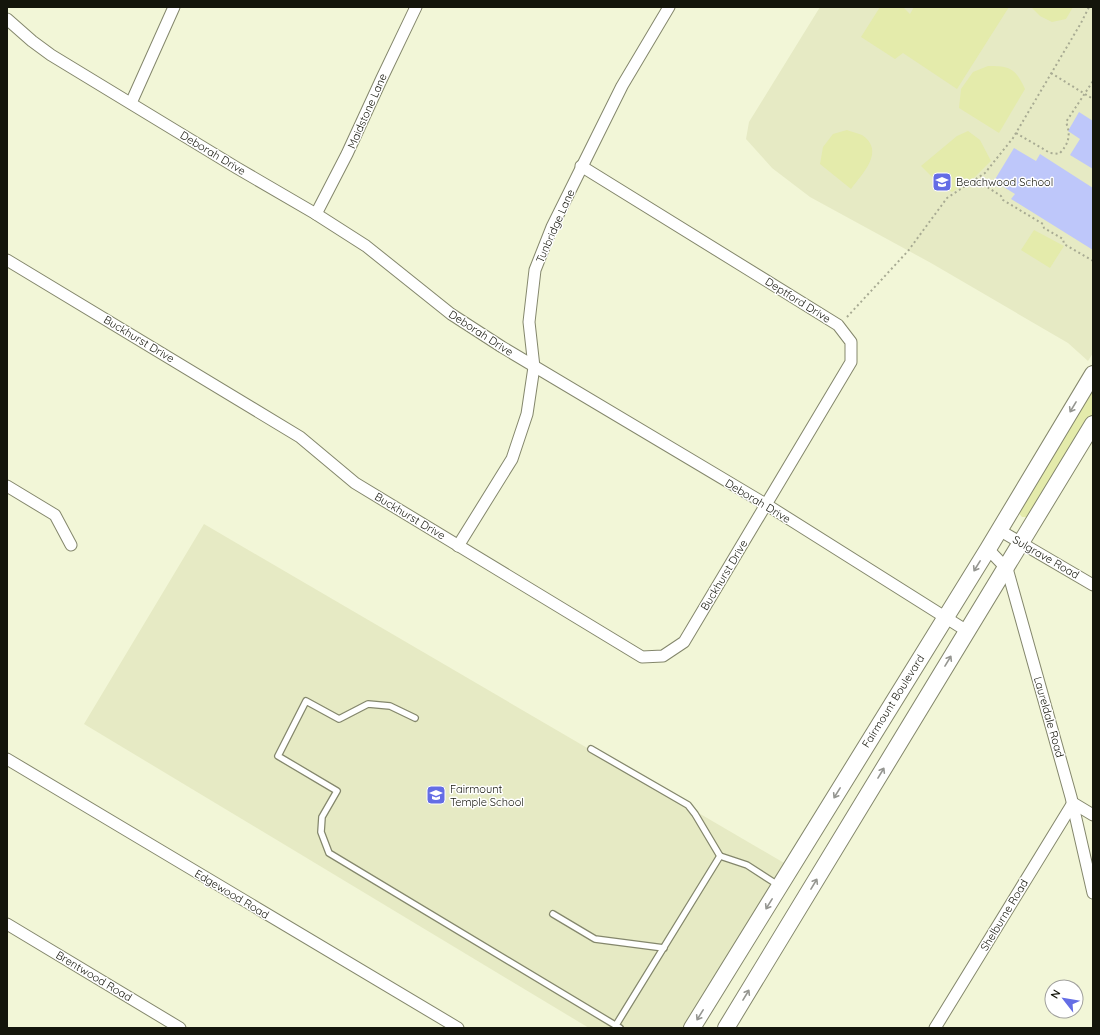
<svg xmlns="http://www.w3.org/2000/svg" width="1100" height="1035" viewBox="0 0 1100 1035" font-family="Quicksand,sans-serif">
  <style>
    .built { fill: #e6eac4 }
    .green { fill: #e4ebab }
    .building { fill: #bec7fa }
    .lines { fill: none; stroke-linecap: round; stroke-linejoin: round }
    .lane-casing { stroke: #84876c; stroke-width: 8 }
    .street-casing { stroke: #84876c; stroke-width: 13 }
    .secondary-casing { stroke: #84876c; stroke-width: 18 }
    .path { stroke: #a8ab93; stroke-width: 2; stroke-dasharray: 2 3; stroke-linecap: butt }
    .lane { stroke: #fff; stroke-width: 5.5 }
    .street { stroke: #fff; stroke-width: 11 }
    .secondary { stroke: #fff; stroke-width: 16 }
    .oneway { stroke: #959691 }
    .labels { text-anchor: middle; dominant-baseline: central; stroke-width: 3; stroke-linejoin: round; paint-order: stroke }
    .street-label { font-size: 11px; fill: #14150b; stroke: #fff }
    .poi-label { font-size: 11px; fill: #14150b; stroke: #fff; text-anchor: start }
  </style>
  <rect width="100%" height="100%" fill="#f2f6d7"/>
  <g class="built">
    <path d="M 820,7 L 1093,7 L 1093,353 L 1088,361 L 1068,343 L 931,263 L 810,197 L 772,168 L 746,139 L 749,122 Z"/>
    <path d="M 204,524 L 791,867 L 692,1028 L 589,1028 L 84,724 Z"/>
  </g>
  <g class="green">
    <path d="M 880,7 L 903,7 L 910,14 L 914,7 L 1009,7 L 957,89 L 903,53 L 895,59 L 861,37 Z"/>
    <path d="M 1031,7 L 1073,7 L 1066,19 L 1052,22 L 1040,16 Z"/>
    <path d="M 988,66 C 1010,66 1015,68 1025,89 L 999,133 L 959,108 L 961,89 L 973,72 Z"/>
    <path d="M 847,130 C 851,132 858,133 862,135 C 886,151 862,174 851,189 L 820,164 L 823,147 L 833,134 Z"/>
    <path d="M 968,131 L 980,140 L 991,161 L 975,177 L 952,192 L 934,179 L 921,166 L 957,136 Z"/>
    <path d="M 1034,230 L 1064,246 L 1050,268 L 1021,250 Z"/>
    <path d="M 1093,383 L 1093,415 L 1034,512 L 1029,517 L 1022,517 L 1018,512 Z"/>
  </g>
  <g class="building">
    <path d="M 1079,112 L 1093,121 L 1093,169 L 1070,155 L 1080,139 L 1068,131 Z"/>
    <path d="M 1014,148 L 1036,161 L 1040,154 L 1093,188 L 1093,250 L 1011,199 L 1015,194 L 994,181 Z"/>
  </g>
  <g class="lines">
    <defs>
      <g id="lane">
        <path d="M 415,718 L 390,706 L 368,704 L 339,719 L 306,701 L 278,756 L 337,791 L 322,817 L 321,832 L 329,853 L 620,1028"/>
        <path d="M 591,749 L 688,805 L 695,814 L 720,856"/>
        <path d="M 553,914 L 595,939 L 664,948"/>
        <path d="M 616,1025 L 720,856 L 747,865 L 778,885"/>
      </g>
      <g id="street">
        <path d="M 7,19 L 32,41 L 51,55 L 237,168 L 316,214 L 366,246 L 451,314 L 502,347 L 767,505 L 967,631"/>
        <path d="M 131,103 L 174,7"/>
        <path d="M 316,214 L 347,154 L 382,78 L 416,7"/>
        <path d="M 7,260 L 300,437 L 355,483 L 642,657 L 663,656 L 684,642 L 851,362 L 851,342 L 838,325 L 581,166"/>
        <path d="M 7,486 L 55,515 L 71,545"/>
        <path d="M 999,530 L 1093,585"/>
        <path d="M 458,546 L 512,459 L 527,414 L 534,367 L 529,322 L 535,270 L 552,227 L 622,86 L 669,7"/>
        <path d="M 988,549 L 1006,568 L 1008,572 L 1071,797 L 1093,893"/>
        <path d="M 7,759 L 458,1028"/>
        <path d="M 7,924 L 180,1028"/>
        <path d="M 935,1028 L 1073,803 L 1093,815"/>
      </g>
      <g id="secondary">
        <path d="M 692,1028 L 988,549 L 1093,374"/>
        <path d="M 726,1028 L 1093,424"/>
      </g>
    </defs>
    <use href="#lane" class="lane-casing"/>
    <use href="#street" class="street-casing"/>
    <use href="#secondary" class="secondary-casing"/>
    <g class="path">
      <path d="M 1051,73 L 1093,99"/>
      <path d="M 1016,133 L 1050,153 L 1059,154 C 1069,144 1071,135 1066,122 L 1093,81"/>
      <path d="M 975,179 L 1001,196 L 1003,200 L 1043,224 L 1044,228 L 1063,239 L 1064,244 L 1093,261"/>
      <path d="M 847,317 L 908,251 L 947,198 L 985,173 L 1013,138 L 1081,23 L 1089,7"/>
    </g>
    <use href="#lane" class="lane"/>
    <use href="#street" class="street"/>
    <use href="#secondary" class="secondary"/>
  </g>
  <defs><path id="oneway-shaft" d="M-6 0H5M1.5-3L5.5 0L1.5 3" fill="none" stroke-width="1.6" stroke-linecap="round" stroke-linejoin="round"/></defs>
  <g class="oneway">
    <use href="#oneway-shaft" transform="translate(1073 407) rotate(121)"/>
    <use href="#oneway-shaft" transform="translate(977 566) rotate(122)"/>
    <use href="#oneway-shaft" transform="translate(948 661) rotate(-59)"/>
    <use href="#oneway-shaft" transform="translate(881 773) rotate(-59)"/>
    <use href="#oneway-shaft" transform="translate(837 793) rotate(122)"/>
    <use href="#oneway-shaft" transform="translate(814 884) rotate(-59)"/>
    <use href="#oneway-shaft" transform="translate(769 904) rotate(122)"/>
    <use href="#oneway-shaft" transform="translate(746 995) rotate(-59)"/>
    <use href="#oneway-shaft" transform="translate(700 1015) rotate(122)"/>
  </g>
  <defs>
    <symbol id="school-square" viewBox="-11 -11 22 22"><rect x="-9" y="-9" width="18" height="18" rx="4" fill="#646de5" stroke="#fff"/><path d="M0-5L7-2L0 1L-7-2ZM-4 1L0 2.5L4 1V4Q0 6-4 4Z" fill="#fff"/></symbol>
  </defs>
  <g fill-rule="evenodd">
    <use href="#school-square" x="931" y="171" width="22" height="22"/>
    <use href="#school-square" x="425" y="784" width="22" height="22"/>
  </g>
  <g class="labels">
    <g class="street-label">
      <text transform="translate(367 111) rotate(-66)">Maidstone Lane</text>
      <text transform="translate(213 153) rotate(31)">Deborah Drive</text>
      <text transform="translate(555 226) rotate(-66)">Tunbridge Lane</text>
      <text transform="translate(798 300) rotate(32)">Deptford Drive</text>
      <text transform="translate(481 333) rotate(33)">Deborah Drive</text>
      <text transform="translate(139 339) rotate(31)">Buckhurst Drive</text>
      <text transform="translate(758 501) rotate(31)">Deborah Drive</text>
      <text transform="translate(410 516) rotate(31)">Buckhurst Drive</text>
      <text transform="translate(1046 557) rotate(30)">Sulgrave Road</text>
      <text transform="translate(724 575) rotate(-59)">Buckhurst Drive</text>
      <text transform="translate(893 701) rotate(-58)">Fairmount Boulevard</text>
      <text transform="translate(1049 717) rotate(74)">Laureldale Road</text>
      <text transform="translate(232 894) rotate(31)">Edgewood Road</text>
      <text transform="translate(1004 915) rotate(-59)">Shelburne Road</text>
      <text transform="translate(94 976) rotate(31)">Brentwood Road</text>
    </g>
    <g class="poi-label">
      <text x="956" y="182">Beachwood School</text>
      <text x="450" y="789">Fairmount<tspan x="450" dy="13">Temple School</tspan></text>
    </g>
  </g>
  <rect width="1100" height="1035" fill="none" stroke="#14150b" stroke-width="16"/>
  <g transform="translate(1064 999) rotate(301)"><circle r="19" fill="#ffffff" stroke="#a1a19d"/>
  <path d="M0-3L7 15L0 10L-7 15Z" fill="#646de5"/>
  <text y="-6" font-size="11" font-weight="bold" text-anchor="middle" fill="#14150b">N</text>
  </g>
</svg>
